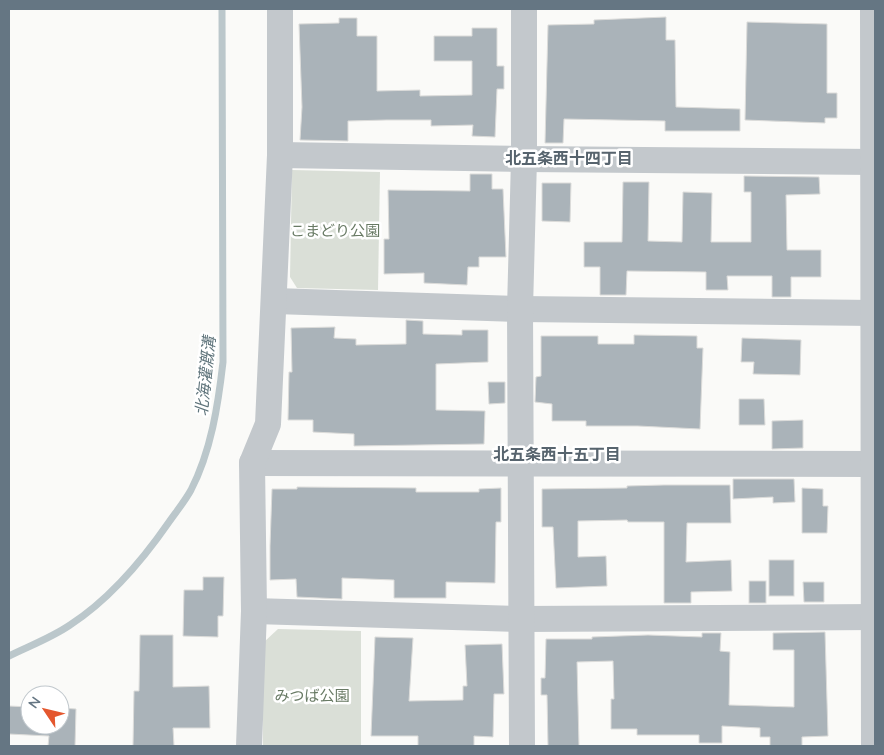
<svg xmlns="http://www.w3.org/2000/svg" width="884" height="755" viewBox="0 0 884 755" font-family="Quicksand,'Noto Sans JP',sans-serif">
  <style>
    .green { fill: #dadfd7 }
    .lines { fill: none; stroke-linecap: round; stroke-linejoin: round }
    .stream { stroke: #bbc7cb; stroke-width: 7 }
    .building { fill: #aab3b9; stroke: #dcdcda }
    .minor { stroke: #c3c8cc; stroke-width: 26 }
    .tertiary { stroke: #c3c8cc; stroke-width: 28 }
    .labels { text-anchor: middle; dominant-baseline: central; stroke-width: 5; stroke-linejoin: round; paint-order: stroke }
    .park-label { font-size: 15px; fill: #687a64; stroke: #fff }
    .neighbourhood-label { font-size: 16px; font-weight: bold; fill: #57646e; stroke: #fff }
    .water-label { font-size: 16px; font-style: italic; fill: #60757c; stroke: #fff }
  </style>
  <rect width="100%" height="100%" fill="#fafaf8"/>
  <g class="green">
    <path d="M 292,170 L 380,172 L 378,290 L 297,288 L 290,277 Z"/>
    <path d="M 278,629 L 361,631 L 361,746 L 263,746 L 263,643 Z"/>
  </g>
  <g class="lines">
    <path class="stream" d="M 9,656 C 29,646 51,638 70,625 C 110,599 142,561 169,522 C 176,512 185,501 191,490 C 211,451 218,406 223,362 L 222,9"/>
  </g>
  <g class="building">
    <path d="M 666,17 L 666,40 L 675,40 L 676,107 L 740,109 L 740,131 L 665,131 L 665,121 L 564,119 L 563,143 L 545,143 L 548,25 L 594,24 L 594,20 Z"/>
    <path d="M 339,18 L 357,18 L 357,36 L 377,36 L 377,91 L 420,90 L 420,96 L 472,95 L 472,61 L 434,61 L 434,36 L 472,36 L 472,28 L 497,28 L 497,66 L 504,66 L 504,89 L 497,89 L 495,137 L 472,136 L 473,125 L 431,126 L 431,120 L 386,120 L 348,121 L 348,141 L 300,140 L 302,107 L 299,24 L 339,23 Z"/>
    <path d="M 747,22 L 827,24 L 827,93 L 837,93 L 837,118 L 825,118 L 825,123 L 745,120 Z"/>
    <path d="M 470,174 L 492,174 L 492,189 L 503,189 L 506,257 L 479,257 L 479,267 L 468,267 L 467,285 L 424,283 L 424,273 L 384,274 L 384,239 L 389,239 L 388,190 L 470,191 Z"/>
    <path d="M 744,176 L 819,177 L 820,194 L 786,195 L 787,250 L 821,250 L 821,277 L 791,277 L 791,297 L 772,297 L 772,276 L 727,276 L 728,290 L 706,290 L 706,272 L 627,271 L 626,295 L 600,295 L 600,267 L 584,267 L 584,242 L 622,242 L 623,182 L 649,182 L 648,241 L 682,242 L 683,192 L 712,193 L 711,242 L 751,242 L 751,192 L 744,192 Z"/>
    <path d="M 542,183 L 571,183 L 570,222 L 542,221 Z"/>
    <path d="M 406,320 L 423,321 L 423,334 L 462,335 L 462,330 L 488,330 L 488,362 L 436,364 L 436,410 L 485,411 L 484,444 L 354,446 L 354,434 L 313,432 L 313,420 L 288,420 L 289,372 L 292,372 L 291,328 L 335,327 L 334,338 L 356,339 L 356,345 L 406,344 Z"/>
    <path d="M 634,335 L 697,336 L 697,348 L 703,348 L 700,429 L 638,426 L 586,426 L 586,421 L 552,421 L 552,404 L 535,402 L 536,377 L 541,376 L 541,336 L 598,336 L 598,344 L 634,344 Z"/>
    <path d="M 742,338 L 801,340 L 800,375 L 753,374 L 754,362 L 741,362 Z"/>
    <path d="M 488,382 L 505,382 L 505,403 L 489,404 Z"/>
    <path d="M 739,399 L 764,399 L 765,425 L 739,425 Z"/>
    <path d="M 803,420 L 803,448 L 772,449 L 772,421 Z"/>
    <path d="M 733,479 L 794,479 L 795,502 L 773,503 L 773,497 L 733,499 Z"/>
    <path d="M 664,485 L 730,485 L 731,523 L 687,523 L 686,562 L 731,560 L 732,591 L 691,592 L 691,603 L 664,603 L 664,522 L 628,522 L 627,520 L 578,521 L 578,557 L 606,556 L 607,586 L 556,588 L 553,527 L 542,527 L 542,489 L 627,488 L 627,486 Z"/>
    <path d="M 297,487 L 416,488 L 416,492 L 479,492 L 479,489 L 501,488 L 501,522 L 496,522 L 495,583 L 446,582 L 446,598 L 394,598 L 394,580 L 342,578 L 342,599 L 297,597 L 296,579 L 270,580 L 270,546 L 272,489 L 297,489 Z"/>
    <path d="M 802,488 L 823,489 L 823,506 L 828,506 L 827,533 L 802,533 Z"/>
    <rect x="769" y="560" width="25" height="36"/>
    <path d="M 203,577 L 224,577 L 223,616 L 218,616 L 218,637 L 183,636 L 184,590 L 203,590 Z"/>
    <rect x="749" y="581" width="17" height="22"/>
    <path d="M 803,582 L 824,582 L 824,602 L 804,602 Z"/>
    <path d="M 825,632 L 828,736 L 802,737 L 802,746 L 770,746 L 770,737 L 760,737 L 760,728 L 722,726 L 722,743 L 699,743 L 699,735 L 637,735 L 637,729 L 611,729 L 611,699 L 614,699 L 613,661 L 577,662 L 579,746 L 548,746 L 547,695 L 541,695 L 541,678 L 545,678 L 546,639 L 592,639 L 592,637 L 648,635 L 702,637 L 702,633 L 721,633 L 720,651 L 730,652 L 729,705 L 794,707 L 794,650 L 773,650 L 773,633 Z"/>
    <path d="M 140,635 L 173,635 L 173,687 L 209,686 L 210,728 L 173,728 L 174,746 L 133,746 L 134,691 L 139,691 Z"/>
    <path d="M 375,637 L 413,638 L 409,701 L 463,700 L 463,686 L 467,686 L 465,645 L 502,644 L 504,694 L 494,694 L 493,737 L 474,736 L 474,746 L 418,746 L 418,736 L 371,736 Z"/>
    <path d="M 9,706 L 30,707 L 30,725 L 60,725 L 60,708 L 76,709 L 75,746 L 48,746 L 49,736 L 9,734 Z"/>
  </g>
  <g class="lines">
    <g class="minor">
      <path d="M 280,155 L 524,159 L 875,162"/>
      <path d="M 275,301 L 520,309 L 875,313"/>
      <path d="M 252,463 L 875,464"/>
      <path d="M 254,611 L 521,619 L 875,617"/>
      <path d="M 249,746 L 254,611 L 252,463 L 268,424 L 280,155 L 280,9"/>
      <path d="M 522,746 L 520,309 L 524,159 L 524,9"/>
    </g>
    <path class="tertiary" d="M 874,9 L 875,746"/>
  </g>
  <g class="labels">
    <g class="park-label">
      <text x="335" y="230">こまどり公園</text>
      <text x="312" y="695">みつば公園</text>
    </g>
    <g class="neighbourhood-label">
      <text x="569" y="158">北五条西十四丁目</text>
      <text x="557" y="454">北五条西十五丁目</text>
    </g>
    <g class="water-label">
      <text transform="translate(205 376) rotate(-84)">北海灌漑溝</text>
    </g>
  </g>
  <rect width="884" height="755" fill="none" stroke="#657683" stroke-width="20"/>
  <g transform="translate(45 710) rotate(305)"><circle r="24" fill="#ffffff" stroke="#c1c8cd"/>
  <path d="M0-4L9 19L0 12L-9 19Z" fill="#e4572e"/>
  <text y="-8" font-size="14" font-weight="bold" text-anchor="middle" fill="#657683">N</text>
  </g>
</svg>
